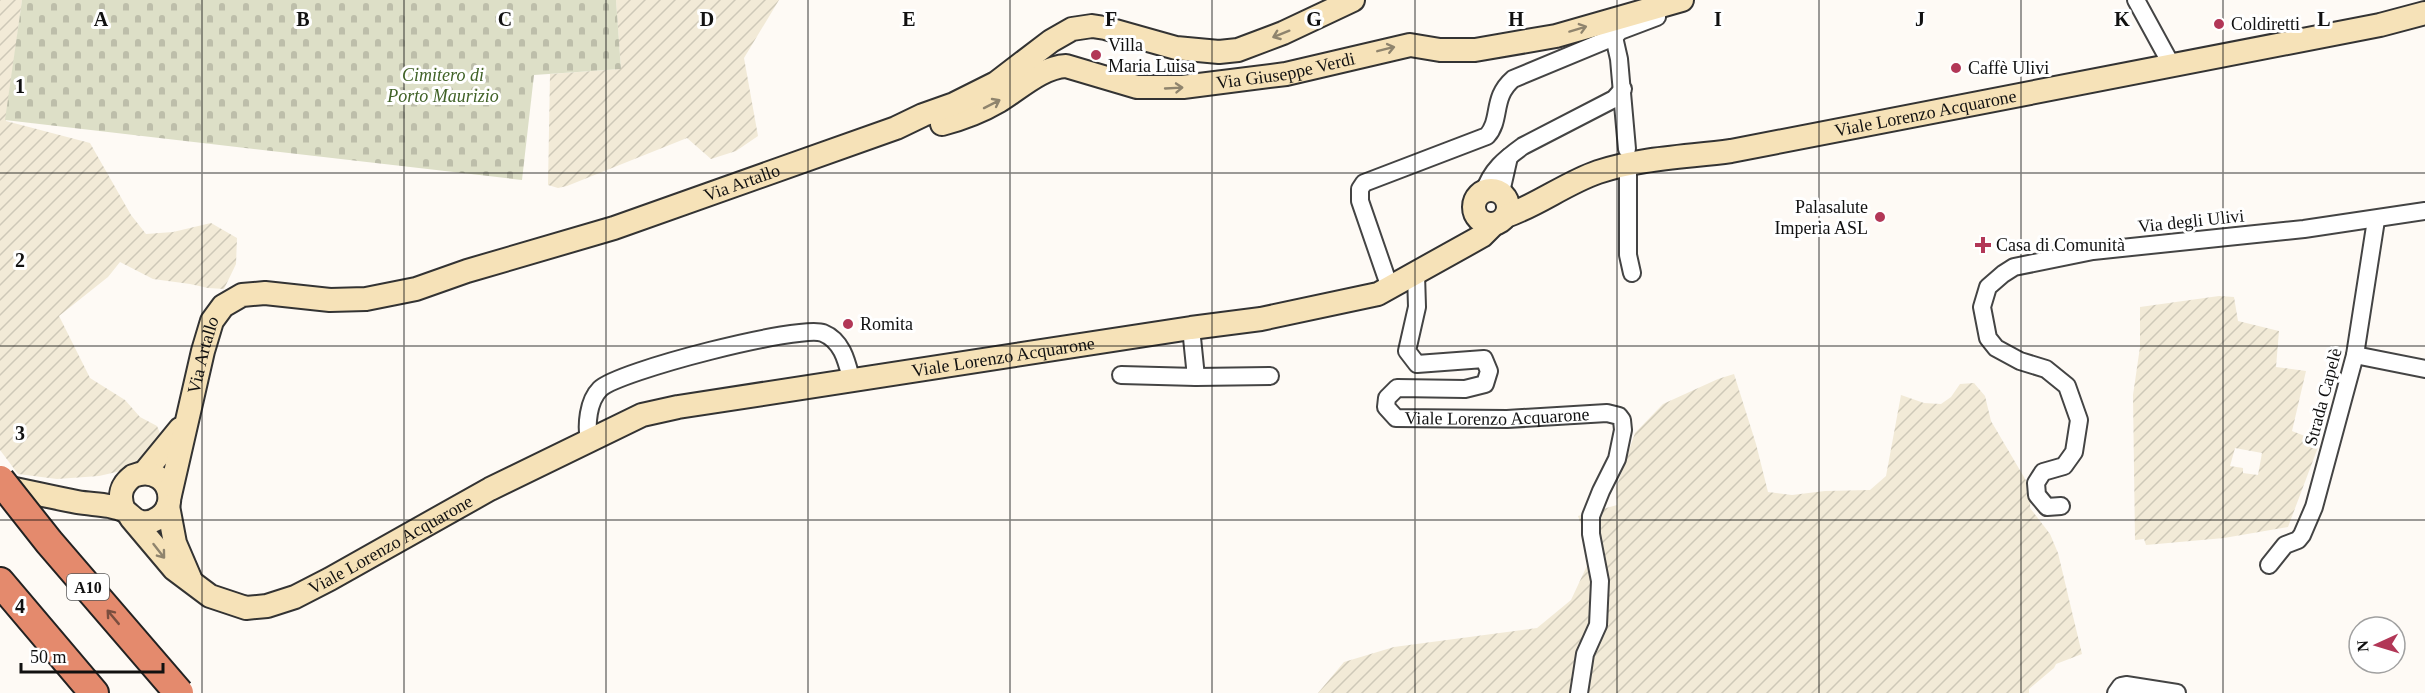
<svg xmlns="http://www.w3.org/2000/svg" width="2425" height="693" viewBox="0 0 2425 693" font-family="Georgia,serif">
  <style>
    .farmland { fill: url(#farmland-furrows); fill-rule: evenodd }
    .cemetery { fill: url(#cemetery-stones) }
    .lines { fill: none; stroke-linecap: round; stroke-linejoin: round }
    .street-casing { stroke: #444; stroke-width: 20 }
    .secondary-casing { stroke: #333; stroke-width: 26 }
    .highway-casing { stroke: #222; stroke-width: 32 }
    .street { stroke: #fff; stroke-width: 16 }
    .secondary { stroke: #f6e2b8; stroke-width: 22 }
    .highway { stroke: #e48a6d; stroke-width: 28 }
    .highway-bridge-casing { stroke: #222; stroke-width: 32; stroke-linecap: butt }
    .highway-bridge { stroke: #e48a6d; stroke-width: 28 }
    .oneway { stroke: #8f846d }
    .oneway2 { stroke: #7a4e3f }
    .grid { fill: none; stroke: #111; stroke-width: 1.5; stroke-opacity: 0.55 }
    .poi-dot { fill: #b23757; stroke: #fff; stroke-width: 2 }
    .labels { text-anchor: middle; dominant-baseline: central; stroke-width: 6; stroke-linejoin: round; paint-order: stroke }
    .shield { fill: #fff; stroke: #585858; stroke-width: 1.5 }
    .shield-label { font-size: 16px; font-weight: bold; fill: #111 }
    .poi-label { font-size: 18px; fill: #111; stroke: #fff; text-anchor: start }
    .street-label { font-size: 18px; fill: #111; stroke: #fff }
    .park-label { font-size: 18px; font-style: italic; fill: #406227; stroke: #fff }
    .grid-label { font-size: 20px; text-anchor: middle; font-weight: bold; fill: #111; stroke: #fff; stroke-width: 6; stroke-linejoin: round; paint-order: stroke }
  </style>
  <defs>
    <pattern id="farmland-furrows" width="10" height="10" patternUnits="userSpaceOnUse" patternTransform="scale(1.5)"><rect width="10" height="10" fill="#f2ead7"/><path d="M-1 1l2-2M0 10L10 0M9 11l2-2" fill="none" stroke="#cec8b8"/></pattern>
    <pattern id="cemetery-stones" width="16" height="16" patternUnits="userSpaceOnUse" patternTransform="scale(1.5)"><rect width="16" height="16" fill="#dddfc7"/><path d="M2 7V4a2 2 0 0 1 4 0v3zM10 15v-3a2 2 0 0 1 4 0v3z" fill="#bdbeaa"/></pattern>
  </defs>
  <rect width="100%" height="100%" fill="#fefaf5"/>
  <g class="farmland">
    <path d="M 0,0 L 22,0 L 6,121 L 90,143 L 131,215 L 146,234 L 173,232 L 211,223 L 237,238 L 236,264 L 224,289 L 208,288 L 190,284 L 153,279 L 120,262 L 108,277 L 59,316 L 90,378 L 125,400 L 140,417 L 157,426 L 163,440 L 156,454 L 125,470 L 99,476 L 57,479 L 18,474 L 0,450 Z"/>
    <path d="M 616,0 L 779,0 L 744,58 L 758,136 L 736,151 L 711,159 L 687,138 L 567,186 L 558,188 L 548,185 L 550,74 L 621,69 Z"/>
    <path d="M 2219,296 L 2234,297 L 2238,321 L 2279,331 L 2276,367 L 2306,371 L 2292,431 L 2320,442 L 2288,527 L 2224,538 L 2146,545 L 2144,539 L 2135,540 L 2133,395 L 2140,347 L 2140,307 ZM 2235,448 L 2262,453 L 2258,475 L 2243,473 L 2243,468 L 2230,466 Z"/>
    <path d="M 1734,374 L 1756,444 L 1768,492 L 1792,495 L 1825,491 L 1870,490 L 1886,476 L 1901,395 L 1924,403 L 1941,404 L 1951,397 L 1960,384 L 1974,383 L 1985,396 L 1991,421 L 2031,489 L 2030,508 L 2050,534 L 2058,553 L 2082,654 L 2056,664 L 2054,668 L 2029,689 L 2029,693 L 1318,693 L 1344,662 L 1394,647 L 1537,628 L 1571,600 L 1592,555 L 1578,516 L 1617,505 L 1616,488 L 1635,433 L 1663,404 L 1718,379 Z"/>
  </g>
  <path class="cemetery" d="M 22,0 L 616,0 L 621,69 L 534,75 L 522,180 L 5,120 Z"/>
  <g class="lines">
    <defs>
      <g id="street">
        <path d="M 2136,0 L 2171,64"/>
        <path d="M 1614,37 L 1619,59 L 1627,149"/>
        <path d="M 1628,165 L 1628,255 L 1632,273"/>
        <path d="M 1484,192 C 1491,170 1505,159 1523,146 L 1614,99 L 1623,89"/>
        <path d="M 1501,192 L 1509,157"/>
        <path id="s1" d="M 1416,274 L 1417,307 L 1407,351 L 1417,364 L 1484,359 L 1489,371 L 1485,384 L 1465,389 L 1397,388 L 1387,398 L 1386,407 L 1396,418 L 1507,419 L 1607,413 L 1619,416 L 1622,420 L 1623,430 L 1617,459 L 1601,491 L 1591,516 L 1591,534 L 1600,581 L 1598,625 L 1585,654 L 1579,693"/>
        <path d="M 1390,288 L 1360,201 L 1360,189 L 1364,183 L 1487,136 C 1502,119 1491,98 1513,79 L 1614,37 L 1620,31 L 1657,17"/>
        <path d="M 2355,355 L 2425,369"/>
        <path d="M 1121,375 L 1196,377 L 1191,328"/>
        <path d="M 1196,377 L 1270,376"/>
        <path d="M 589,441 C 586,425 588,401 600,389 C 618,371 801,324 823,333 C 843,341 847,363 852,382"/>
        <path d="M 2061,506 L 2047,507 L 2037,495 L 2036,483 L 2043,472 L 2064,466 L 2074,452 L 2079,420 L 2067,386 L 2046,369 L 2020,361 L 1996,348 L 1988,338 L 1982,307 L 1988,287 L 2003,274 L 2014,267 L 2093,251 L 2304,229 L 2425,211"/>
        <path d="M 2269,565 L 2285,545 L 2298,540 L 2302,535 L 2314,507 L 2355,355 L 2376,220"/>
        <path d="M 2116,693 L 2121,686 L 2126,685 L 2177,693"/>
      </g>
      <g id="secondary">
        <path id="s2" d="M 942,124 C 961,119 982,111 999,101 C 1019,89 1042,67 1066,66 L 1137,87 L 1183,87 L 1286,74 L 1410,45 L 1440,50 L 1475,50 L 1556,36 L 1682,0"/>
        <circle cx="1491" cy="207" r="17"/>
        <path id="s3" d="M 1506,216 C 1538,205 1566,183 1598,172 C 1640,158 1687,157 1731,151 L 2380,25 L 2425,13"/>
        <path d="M 144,473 L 180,429"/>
        <path d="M 0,486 C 26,491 51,497 77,502 C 88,504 99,504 109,506 C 113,507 119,508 123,510 C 130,513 133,521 142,522 C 154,524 167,514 169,502 C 172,481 153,468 133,476 C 121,485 118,496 124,510"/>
        <path id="s4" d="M 170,495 L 203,351 L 212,321 L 223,306 L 242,295 L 265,293 L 330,300 L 366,299 L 416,289 L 467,271 L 614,228 L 896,128 L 923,115 L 954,104 L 996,83 L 1051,41 L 1072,29 L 1092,26 L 1105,28 L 1176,48 L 1219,52 L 1238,50 L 1283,33 L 1353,0"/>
        <path d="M 168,506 L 175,543 L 190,578"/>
        <path id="s5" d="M 131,518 L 174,569 L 210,596 L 246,608 L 267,606 L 295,597 L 330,579 L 490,489 L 642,415 L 678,407 L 1191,328 L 1261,319 L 1378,294 L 1482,236 L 1494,224"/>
      </g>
      <path id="highway" d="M 0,582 L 94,693"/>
    </defs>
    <use href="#street" class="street-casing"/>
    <use href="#secondary" class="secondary-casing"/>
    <use href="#highway" class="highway-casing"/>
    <use href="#street" class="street"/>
    <use href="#secondary" class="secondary"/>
    <use href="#highway" class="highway"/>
    <defs>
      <path id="highway-bridge" d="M 0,480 L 49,542 L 179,693"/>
    </defs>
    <use href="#highway-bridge" class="highway-bridge-casing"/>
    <use href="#highway-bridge" class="highway-bridge"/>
  </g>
  <defs><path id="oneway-shaft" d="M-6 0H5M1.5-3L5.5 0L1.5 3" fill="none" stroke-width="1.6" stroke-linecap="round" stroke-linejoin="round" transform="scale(1.5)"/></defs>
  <g class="oneway">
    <use href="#oneway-shaft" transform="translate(1578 29) rotate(-17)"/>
    <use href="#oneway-shaft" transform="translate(1281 34) rotate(158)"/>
    <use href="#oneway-shaft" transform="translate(1386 49) rotate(-14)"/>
    <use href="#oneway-shaft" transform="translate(1174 88) rotate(-3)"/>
    <use href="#oneway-shaft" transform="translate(992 104) rotate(-27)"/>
    <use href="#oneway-shaft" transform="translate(159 551) rotate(52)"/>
  </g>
  <use class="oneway2" href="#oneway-shaft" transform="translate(113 617) rotate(-130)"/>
  <path class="grid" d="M 202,0 L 202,693M 404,0 L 404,693M 606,0 L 606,693M 808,0 L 808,693M 1010,0 L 1010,693M 1212,0 L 1212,693M 1415,0 L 1415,693M 1617,0 L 1617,693M 1819,0 L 1819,693M 2021,0 L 2021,693M 2223,0 L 2223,693M 0,173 L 2425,173M 0,346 L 2425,346M 0,520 L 2425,520"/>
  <g class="poi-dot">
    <circle cx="2219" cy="24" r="6"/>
    <circle cx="1096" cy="55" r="6"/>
    <circle cx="1956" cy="68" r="6"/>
    <circle cx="1880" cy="217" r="6"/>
    <path d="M1980 236h6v6h6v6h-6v6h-6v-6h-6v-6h6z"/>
    <circle cx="848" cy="324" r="6"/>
  </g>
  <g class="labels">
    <rect class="shield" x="67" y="574" width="42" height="26" rx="4.5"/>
    <g class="shield-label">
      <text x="88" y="587">A10</text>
    </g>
    <g class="poi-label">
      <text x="2231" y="24">Coldiretti</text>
      <text x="1108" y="45">Villa<tspan x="1108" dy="21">Maria Luisa</tspan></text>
      <text x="1968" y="68">Caffè Ulivi</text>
      <text x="1868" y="207" text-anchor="end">Palasalute<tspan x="1868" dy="21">Imperia ASL</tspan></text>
      <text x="1996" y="245">Casa di Comunità</text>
      <text x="860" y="324">Romita</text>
    </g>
    <g class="street-label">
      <text stroke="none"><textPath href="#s2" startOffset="362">Via Giuseppe Verdi</textPath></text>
      <text stroke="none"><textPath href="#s3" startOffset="435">Viale Lorenzo Acquarone</textPath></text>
      <text stroke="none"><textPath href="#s4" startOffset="738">Via Artallo</textPath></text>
      <text transform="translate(2191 221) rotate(-6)">Via degli Ulivi</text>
      <text stroke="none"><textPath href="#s4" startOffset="144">Via Artallo</textPath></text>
      <text stroke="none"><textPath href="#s5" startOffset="958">Viale Lorenzo Acquarone</textPath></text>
      <text transform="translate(2323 397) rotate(-75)">Strada Capelè</text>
      <text stroke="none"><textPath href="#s1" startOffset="416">Viale Lorenzo Acquarone</textPath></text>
      <text stroke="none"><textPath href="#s5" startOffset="309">Viale Lorenzo Acquarone</textPath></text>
    </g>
    <g class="park-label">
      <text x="443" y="75">Cimitero di<tspan x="443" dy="21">Porto Maurizio</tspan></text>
    </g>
  </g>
  <g class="grid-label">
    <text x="101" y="26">A</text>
    <text x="303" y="26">B</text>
    <text x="505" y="26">C</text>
    <text x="707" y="26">D</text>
    <text x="909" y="26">E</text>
    <text x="1111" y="26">F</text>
    <text x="1314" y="26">G</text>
    <text x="1516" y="26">H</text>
    <text x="1718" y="26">I</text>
    <text x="1920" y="26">J</text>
    <text x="2122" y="26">K</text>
    <text x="2324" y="26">L</text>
    <text x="20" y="93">1</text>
    <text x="20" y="267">2</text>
    <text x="20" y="440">3</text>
    <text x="20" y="613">4</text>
  </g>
  <g transform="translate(2377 645) rotate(266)"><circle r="28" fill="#ffffff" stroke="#a0a0a0" stroke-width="1.5"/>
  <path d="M0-4.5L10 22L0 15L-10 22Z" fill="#b23757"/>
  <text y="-9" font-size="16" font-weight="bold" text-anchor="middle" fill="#111111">N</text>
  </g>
  <path d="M21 663v9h142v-9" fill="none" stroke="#111111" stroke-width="3"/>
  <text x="30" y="663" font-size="18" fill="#111111" stroke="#ffffff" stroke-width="4.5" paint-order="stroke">50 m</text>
</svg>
